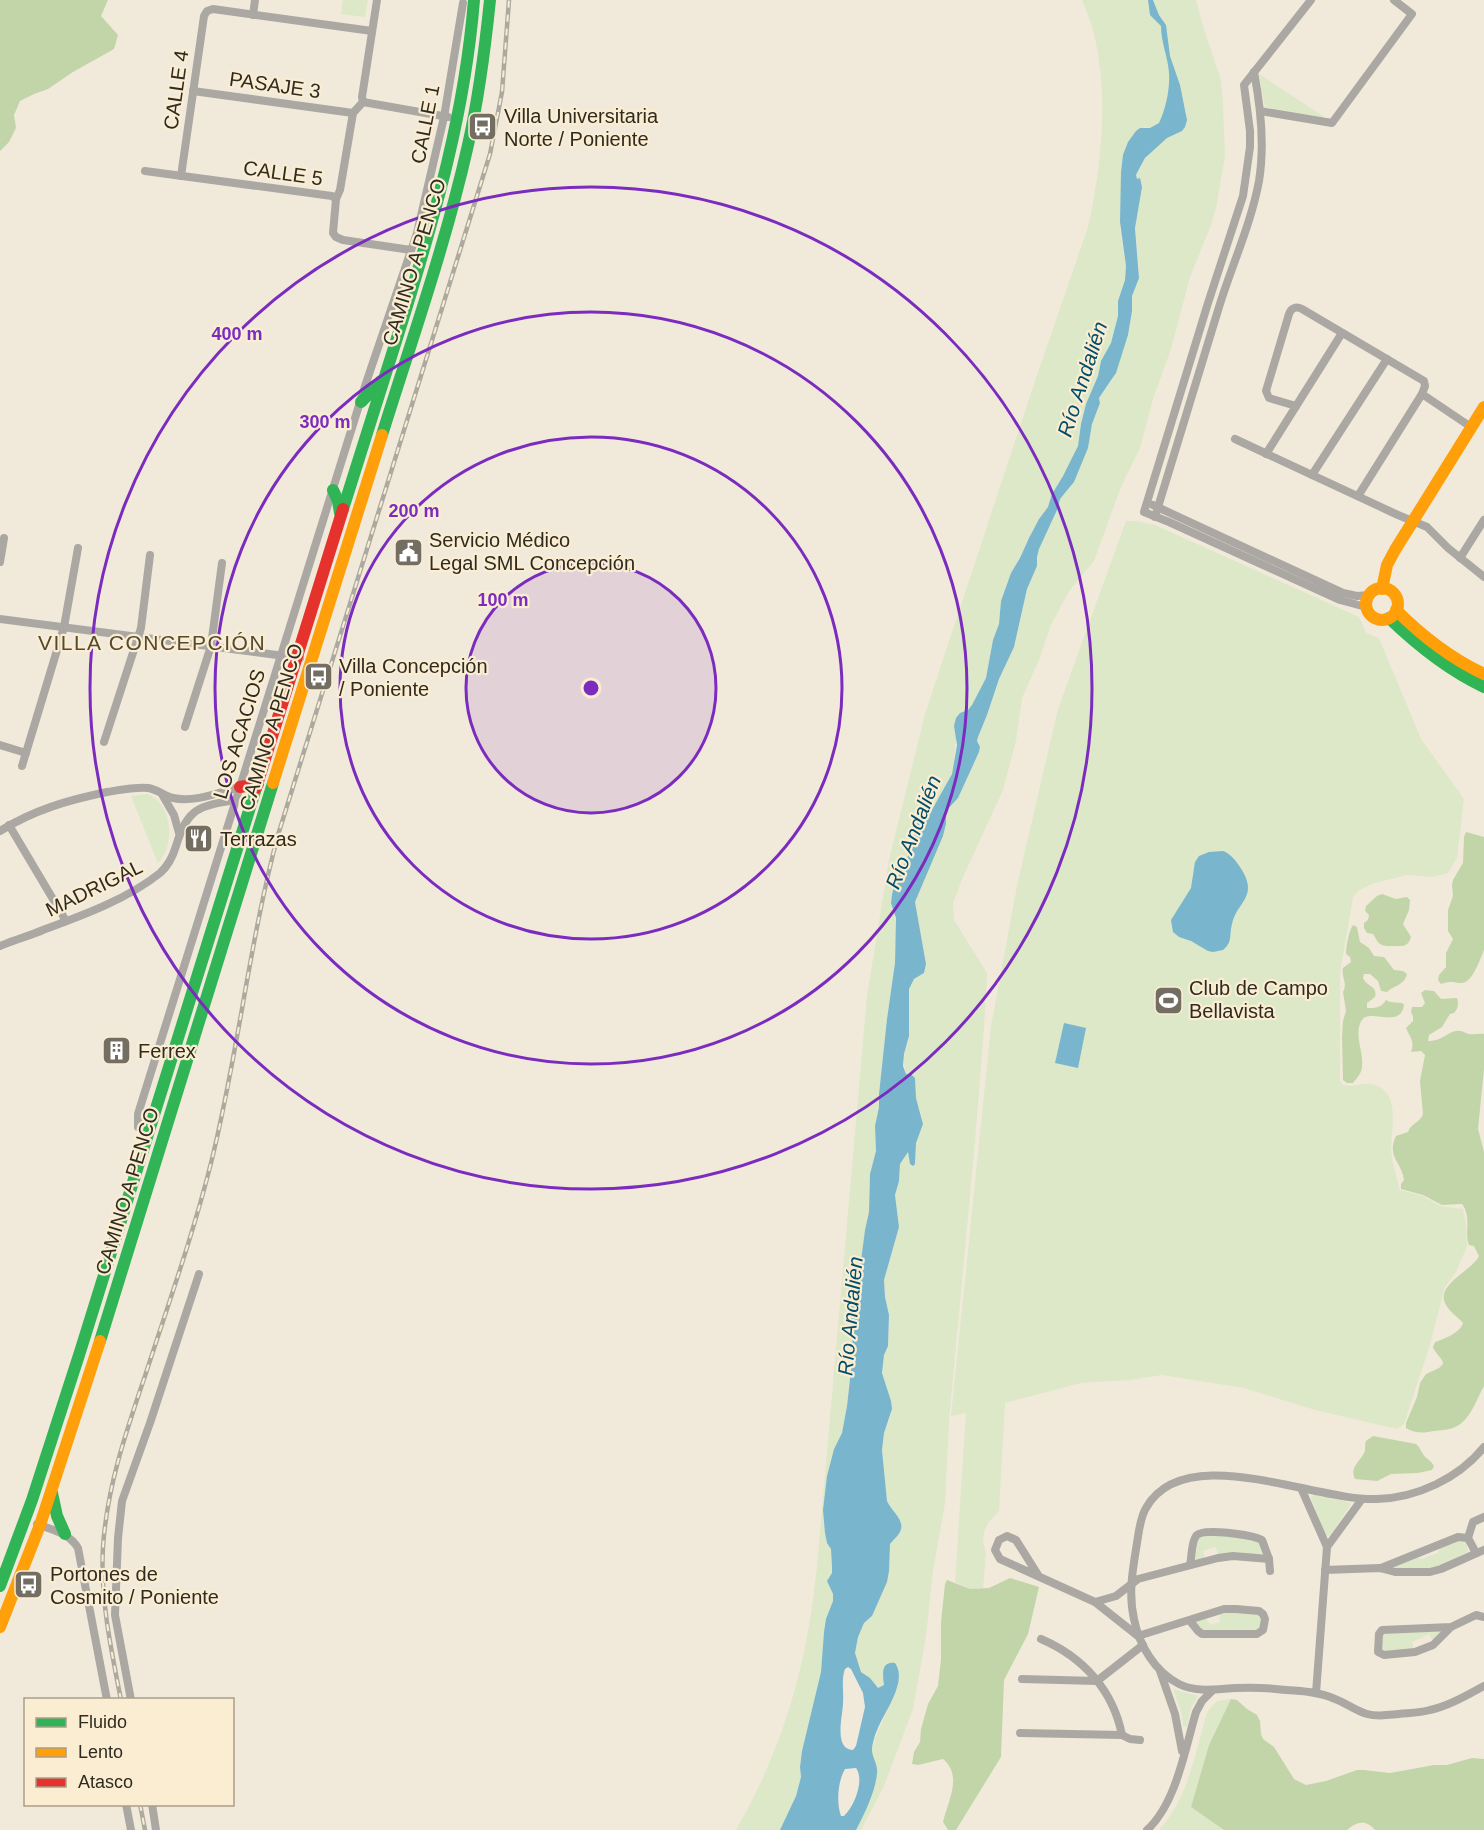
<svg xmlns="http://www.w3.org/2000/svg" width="1484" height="1830" viewBox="0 0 1484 1830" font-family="Arial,sans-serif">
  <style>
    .green { fill: #dce8c8 }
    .forest { fill: #c2d5a8 }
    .water { fill: #7ab5ce; fill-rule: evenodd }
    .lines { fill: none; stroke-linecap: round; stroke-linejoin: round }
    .street { stroke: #aba8a3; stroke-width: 8 }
    .fast { stroke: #30b455; stroke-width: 12 }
    .slow { stroke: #ff9f0a; stroke-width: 12 }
    .jam { stroke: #e5322d; stroke-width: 12 }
    .rail-casing { stroke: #aca9a0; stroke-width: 4.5 }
    .rail { stroke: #faedd2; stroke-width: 2; stroke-dasharray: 7; stroke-linecap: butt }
    .ring { fill: none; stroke: #7b2cbf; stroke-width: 3 }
    .labels { text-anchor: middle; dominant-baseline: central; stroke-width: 4.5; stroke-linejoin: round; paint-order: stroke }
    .street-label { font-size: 20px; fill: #302b21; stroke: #faedd2 }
    .poi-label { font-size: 20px; fill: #302b21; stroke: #faedd2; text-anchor: start }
    .water-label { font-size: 21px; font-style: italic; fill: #014d6a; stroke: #faedd2 }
    .neighbourhood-label { font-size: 21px; letter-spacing: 1.5px; fill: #544932; stroke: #faedd2 }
    .centre { fill: #7b2cbf; stroke: #faedd2; stroke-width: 3 }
    .ring-label { font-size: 18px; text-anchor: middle; font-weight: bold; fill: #7b2cbf; stroke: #faedd2; stroke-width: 4.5; stroke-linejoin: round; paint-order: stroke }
  </style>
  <rect width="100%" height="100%" fill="#f1eadb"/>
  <g class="green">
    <path d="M 343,0 L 368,0 L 365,17 L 341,14 Z"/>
    <path d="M 1082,0 L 1148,0 L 1150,15 L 1161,26 C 1161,41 1166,53 1169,68 C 1172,85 1166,107 1159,123 L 1150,128 L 1145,127 L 1128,142 L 1122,163 L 1120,228 L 1126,266 L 1125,280 L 1118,301 L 1118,316 L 1111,343 L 1101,361 L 1098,376 L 1086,404 L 1081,424 L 1078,446 L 1074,456 L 1052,494 L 1048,507 L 1039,519 L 1029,538 L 1020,558 L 1011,573 L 1001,601 L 999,624 L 993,640 L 986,678 L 972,705 L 968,710 L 964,711 L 956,739 L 953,769 L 949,782 L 933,808 L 919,815 L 908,856 L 891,903 L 895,915 L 896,925 L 895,963 L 887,1019 L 879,1094 L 879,1107 L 875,1126 L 876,1151 L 870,1174 L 869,1212 L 865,1230 L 859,1276 L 850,1303 L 853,1353 L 847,1406 L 842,1433 L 834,1449 L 827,1476 L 825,1533 L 827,1543 L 831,1549 L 832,1567 L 832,1573 L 827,1581 L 833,1594 L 833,1601 L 824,1632 L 821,1672 L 802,1751 L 800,1767 L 801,1777 L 796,1796 L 780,1830 L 736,1830 C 785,1744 807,1664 817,1566 L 867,996 L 889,860 L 925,714 L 1033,387 L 1088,227 C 1102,164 1109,94 1093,30 C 1090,20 1086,10 1082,0 Z"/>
    <path d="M 1153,0 L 1196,0 L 1203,26 L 1221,80 L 1223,105 L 1225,156 L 1216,208 L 1211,225 L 1190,277 L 1171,349 L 1153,399 L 1140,448 L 1121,487 L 1094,561 L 1069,591 L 1051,625 L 1039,660 L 1022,698 L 1016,741 L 1003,790 L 963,877 L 953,903 L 954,920 L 987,973 L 984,1028 L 975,1142 L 949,1421 L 945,1503 L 933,1571 L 926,1636 L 913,1709 L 884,1786 L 861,1830 L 856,1830 L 875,1783 L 872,1751 L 875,1738 L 897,1689 L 899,1674 L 882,1688 L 878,1689 L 870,1678 L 861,1672 L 855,1653 L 858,1637 L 864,1623 L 872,1616 L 887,1582 L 890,1544 L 894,1538 L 899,1518 L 890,1508 L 887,1501 L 882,1450 L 884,1433 L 890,1417 L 891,1401 L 882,1373 L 884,1355 L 888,1346 L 889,1315 L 885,1297 L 884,1280 L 899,1227 L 895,1195 L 899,1181 L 900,1164 L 908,1151 L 910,1164 L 915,1164 L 916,1143 L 922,1117 L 916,1098 L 915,1078 L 912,1075 L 906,1074 C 900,1052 910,1046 909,1027 C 909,1014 905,997 910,984 C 913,978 919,977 924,973 L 926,964 L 915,902 L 943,836 L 946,824 L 946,811 L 958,798 L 979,752 L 980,747 L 977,741 L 978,737 L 987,715 L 999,679 L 1014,647 L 1027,589 L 1037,566 L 1037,557 L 1039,549 L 1057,510 L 1060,499 L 1070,488 L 1075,479 L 1088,448 L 1092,424 L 1100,403 L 1099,398 L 1113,379 L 1128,335 L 1132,311 L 1132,296 L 1139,273 L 1135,222 L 1140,195 L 1136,175 L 1141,168 L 1143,162 L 1150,153 L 1167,138 L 1181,131 L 1185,127 L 1186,111 L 1182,104 L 1180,85 L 1170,56 L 1163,19 L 1159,15 Z"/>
    <path d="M 1259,74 L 1326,118 L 1265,107 Z"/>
    <path d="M 1126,521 L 1135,521 L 1155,525 L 1359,617 L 1366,633 L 1379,638 L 1421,739 L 1464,799 L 1457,858 L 1448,873 L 1433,877 L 1407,875 L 1375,883 L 1359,890 L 1353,897 L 1340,973 L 1340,1080 L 1343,1085 C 1354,1088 1364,1081 1375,1085 C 1404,1095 1388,1136 1392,1158 C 1394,1168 1397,1180 1400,1190 L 1423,1196 L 1440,1206 L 1463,1209 L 1466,1225 L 1467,1246 L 1456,1272 L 1445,1287 L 1429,1348 L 1404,1424 L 1397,1429 L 1315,1410 L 1244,1388 L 1162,1375 L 1130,1380 L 1081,1383 L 1005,1403 L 999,1511 L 988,1523 L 984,1532 L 983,1541 L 986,1553 L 983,1588 L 970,1589 L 955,1582 L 966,1413 L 951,1416 L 991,1026 L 1018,881 L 1058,709 Z"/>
    <path d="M 147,794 C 172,802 176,846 158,863 L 131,796 Z"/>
    <path d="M 1315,1495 L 1348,1502 L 1351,1504 L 1330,1536 L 1325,1535 L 1311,1498 L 1312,1496 Z"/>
    <path d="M 1201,1535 L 1231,1535 L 1257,1540 C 1260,1545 1265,1550 1260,1555 L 1219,1554 L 1215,1547 L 1203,1551 L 1205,1558 L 1195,1560 L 1198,1539 Z"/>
    <path d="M 1461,1539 L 1466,1541 L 1468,1552 L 1435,1568 L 1395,1570 L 1393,1568 L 1394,1566 L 1416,1557 L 1422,1559 L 1438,1553 L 1440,1547 Z"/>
    <path d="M 1231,1611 L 1261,1615 L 1261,1627 L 1258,1630 L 1204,1632 L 1196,1625 L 1198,1620 L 1206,1619 L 1210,1625 L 1220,1622 L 1219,1615 Z"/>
    <path d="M 1440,1631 L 1441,1632 L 1433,1641 L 1429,1634 L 1412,1642 L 1414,1649 L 1381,1652 L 1382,1634 Z"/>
    <path d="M 1173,1689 L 1198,1696 L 1191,1708 L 1187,1726 L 1183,1726 L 1181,1711 Z"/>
    <path d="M 1231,1699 L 1209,1745 L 1191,1807 L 1224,1830 L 1159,1830 C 1189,1798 1195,1751 1208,1710 L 1217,1701 Z"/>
  </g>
  <g class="forest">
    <path d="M 0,0 L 108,0 L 101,16 L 118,35 L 114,49 L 73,72 L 48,89 L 34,94 L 20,101 L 14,115 L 16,128 L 9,142 L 0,151 Z"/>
    <path d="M 1466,832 L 1484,837 L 1484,950 C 1480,959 1472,985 1460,983 C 1451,982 1451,981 1441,984 L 1438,980 L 1439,975 L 1446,967 L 1446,953 L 1453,939 L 1448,931 L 1448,910 L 1453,896 L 1452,885 L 1453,880 L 1463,863 L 1464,837 Z"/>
    <path d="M 1382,894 L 1396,899 L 1407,897 L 1410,900 L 1409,910 L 1403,924 L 1411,937 C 1408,948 1401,946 1392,946 C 1390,946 1384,946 1382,945 C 1377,943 1376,938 1373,934 L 1367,933 L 1364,928 L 1364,923 L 1368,920 L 1369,915 L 1365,911 L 1366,906 L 1377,896 Z"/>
    <path d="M 1353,925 L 1357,927 L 1360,942 L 1369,948 L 1374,956 L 1384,957 L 1394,970 L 1403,971 L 1407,974 C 1404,986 1394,985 1387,992 L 1381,991 L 1378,981 L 1370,974 L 1364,974 L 1363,978 C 1367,987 1378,986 1375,997 L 1367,1003 L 1367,1008 C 1376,1008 1381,1008 1386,1000 C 1392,1004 1398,1001 1404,1004 C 1402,1030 1370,1008 1362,1020 C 1353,1033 1364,1052 1362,1066 C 1362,1073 1357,1078 1353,1083 L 1347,1083 L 1343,1080 L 1342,1037 L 1343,1021 L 1346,1011 L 1343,992 C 1348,983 1341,977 1343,968 L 1351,962 L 1350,957 L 1346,954 C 1346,947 1349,930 1353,925 Z"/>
    <path d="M 1425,990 L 1434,991 L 1441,999 L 1457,998 C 1459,1005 1458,1008 1454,1013 L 1450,1014 L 1442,1027 L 1429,1035 L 1428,1041 C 1442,1042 1450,1029 1460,1031 C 1464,1031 1466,1034 1469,1034 C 1474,1035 1479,1033 1484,1034 L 1484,1069 L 1478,1129 L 1484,1152 L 1484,1386 C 1476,1400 1470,1422 1453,1428 C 1447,1430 1440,1430 1434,1431 C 1424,1433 1416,1434 1406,1428 L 1406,1423 L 1417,1397 L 1420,1383 L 1426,1374 L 1439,1368 L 1443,1364 C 1443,1358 1435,1354 1433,1347 L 1435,1342 C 1444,1339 1460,1333 1463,1323 C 1458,1317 1450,1312 1446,1305 C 1434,1285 1472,1271 1479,1256 L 1474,1246 L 1469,1245 C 1464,1232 1472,1217 1462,1204 L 1442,1205 L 1423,1195 L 1401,1189 L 1401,1184 L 1404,1180 C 1402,1162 1386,1157 1396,1136 L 1408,1132 C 1411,1123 1420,1123 1423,1114 L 1420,1081 L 1425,1055 L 1421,1051 L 1411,1052 C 1415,1042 1410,1037 1406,1028 L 1413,1021 L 1413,1016 L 1411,1012 L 1412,1007 L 1422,1007 L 1425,1003 L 1421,993 Z"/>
    <path d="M 1373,1436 L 1416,1444 C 1420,1447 1420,1450 1423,1454 C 1426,1459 1431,1460 1434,1466 L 1432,1470 L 1418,1473 L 1391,1474 L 1377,1481 L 1355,1479 C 1349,1467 1361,1461 1365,1451 C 1365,1451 1365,1442 1366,1441 Z"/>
    <path d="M 1010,1578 L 1039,1587 L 1028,1634 L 1004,1680 L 1001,1757 L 956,1830 L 948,1830 L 943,1822 C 948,1801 963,1776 943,1759 L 918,1765 L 912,1764 L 914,1752 L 920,1742 L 921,1729 L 928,1704 L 938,1686 L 941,1659 L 941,1622 L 945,1584 L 947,1580 L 970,1589 L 989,1588 Z"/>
    <path d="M 1231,1699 L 1237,1700 L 1247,1709 L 1257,1715 L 1260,1721 L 1261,1734 L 1263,1739 L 1274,1747 L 1294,1779 L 1306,1785 L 1326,1781 L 1357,1770 L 1364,1770 L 1390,1773 L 1434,1765 L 1447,1765 L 1472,1758 L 1484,1759 L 1484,1830 L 1375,1830 C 1366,1819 1356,1822 1347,1830 L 1224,1830 L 1191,1807 L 1209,1745 Z"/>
  </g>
  <g class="water">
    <path d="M 1148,0 L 1153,0 L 1159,15 L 1166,25 L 1170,56 L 1180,85 L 1187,120 L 1185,127 L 1182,131 L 1167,138 L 1145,158 L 1136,175 L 1137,179 L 1140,178 L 1142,187 L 1135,228 L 1139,278 L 1132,296 L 1132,311 L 1128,335 L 1116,373 L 1099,398 L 1100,403 L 1092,424 L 1088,448 L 1074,482 L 1060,499 L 1057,510 L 1039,549 L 1037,557 L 1037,566 L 1027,589 L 1014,647 L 999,679 L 987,715 L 978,737 L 977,741 L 980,747 L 979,752 L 958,798 L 946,811 L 946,824 L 943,836 L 915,902 L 926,964 L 924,973 L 914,979 L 909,989 L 909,1036 L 904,1054 L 903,1066 L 906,1074 L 912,1075 L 915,1078 L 916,1098 L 923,1124 L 916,1143 L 915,1164 L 913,1166 L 910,1164 L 908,1152 L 900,1164 L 899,1181 L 895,1195 L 899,1227 L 884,1280 L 885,1297 L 889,1315 L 888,1346 L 884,1355 L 882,1373 L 891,1401 L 892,1409 L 884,1433 L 882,1450 L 887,1501 C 891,1511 906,1520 900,1532 C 898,1536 893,1540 890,1544 L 889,1571 L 887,1582 L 872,1616 L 864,1623 L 858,1637 L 855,1653 L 861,1672 L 870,1678 L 878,1688 L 884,1685 C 883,1676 880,1661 895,1663 C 908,1681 885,1711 878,1728 C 875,1734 872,1744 872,1751 C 873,1759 878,1765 877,1773 C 876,1790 864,1815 856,1830 L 780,1830 L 796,1796 L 801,1777 L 800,1767 L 802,1751 L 821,1672 L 824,1632 L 826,1619 L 833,1601 L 833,1594 L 827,1581 L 832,1573 L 832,1567 L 831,1549 L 827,1543 L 825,1533 L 823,1510 L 827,1476 L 834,1449 L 842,1433 L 847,1406 L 853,1353 L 850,1303 L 859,1276 L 865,1230 L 869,1212 L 870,1174 L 876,1151 L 875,1126 L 879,1107 L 879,1094 L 887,1019 L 895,963 L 896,918 L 891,903 L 892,895 L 894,885 L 908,856 L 919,815 L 924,810 L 933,808 L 952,774 L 957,745 L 954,726 L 956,718 L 960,713 L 968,710 L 972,705 L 986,678 L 993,640 L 999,624 L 1001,601 L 1011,573 L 1020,558 L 1029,538 L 1039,519 L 1048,507 L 1052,494 L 1063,476 L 1078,446 L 1081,424 L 1086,404 L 1098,376 L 1101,361 L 1111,343 L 1118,316 L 1118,301 L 1125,280 L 1126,266 L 1120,222 L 1121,172 L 1123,155 L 1128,142 L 1136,131 L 1140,128 L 1150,128 L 1159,123 C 1166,108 1170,89 1169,73 C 1168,57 1161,43 1161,26 L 1150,15 ZM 848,1667 L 851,1669 L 863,1693 L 865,1707 L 856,1746 L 853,1750 C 833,1749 843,1715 843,1703 C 844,1691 841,1680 845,1669 ZM 856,1768 C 865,1780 854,1807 844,1816 L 841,1816 C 836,1802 838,1781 845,1769 Z"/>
    <path d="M 1223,851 C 1231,854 1236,861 1240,867 C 1260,897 1237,901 1232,924 C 1229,935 1233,942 1223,950 L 1213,952 L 1208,951 L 1191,941 L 1179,937 L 1173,932 L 1171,920 L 1191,888 L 1195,862 L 1199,856 L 1209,852 Z"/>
    <path d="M 1064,1023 L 1086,1028 L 1078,1068 L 1055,1063 Z"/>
  </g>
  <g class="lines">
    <g class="street">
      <path d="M 1311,0 L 1244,85 L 1250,131 L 1250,147 L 1243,196 L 1208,303 L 1144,512 L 1169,522 L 1340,600 L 1366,607"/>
      <path d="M 253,15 L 255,0"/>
      <path d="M 193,91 L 353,113"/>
      <path d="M 363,102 L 353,113 L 340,190 L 336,199 L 333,233 L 336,237 L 343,240 L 411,250"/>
      <path d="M 363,102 L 448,117"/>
      <path d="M 363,102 L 362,97 L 377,0"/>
      <path d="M 1260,111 L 1332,123 L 1412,14 L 1394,0"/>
      <path d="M 145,171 L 332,196 L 336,199"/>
      <path d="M 181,176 L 204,16 L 207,11 L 213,9 L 372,31"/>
      <path d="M 1422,394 L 1471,427"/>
      <path d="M 1296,406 L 1269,398 L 1266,391 L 1289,314 C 1291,308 1296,306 1302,309 L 1424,381 L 1425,386 L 1422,394 L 1358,496"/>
      <path d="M 1235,439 L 1398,515 L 1427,527 L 1448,548 L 1484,577"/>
      <path d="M 1266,454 L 1342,333"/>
      <path d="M 1312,475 L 1387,359"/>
      <path d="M 1153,505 L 1343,593 L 1357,596 L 1369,595"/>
      <path d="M 1155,517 C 1176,447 1197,377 1219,307 C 1232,265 1251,224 1259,181 C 1265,144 1261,108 1254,72"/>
      <path d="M 1460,558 L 1484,520"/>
      <path d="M 0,562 L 4,538"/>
      <path d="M 0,619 L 300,658"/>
      <path d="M 185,727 L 211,646 L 222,563"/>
      <path d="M 104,742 L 141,628 L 150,555"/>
      <path d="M 0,745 L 26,753"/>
      <path d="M 22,766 L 64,627 L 78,548"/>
      <path d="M 163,796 L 174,815 L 179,833"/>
      <path d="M 9,825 L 66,921"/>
      <path d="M 0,831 C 34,810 68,800 107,792 C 120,790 134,787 148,788 C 157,789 164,796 173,798 C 194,803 220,792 240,787"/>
      <path d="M 0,946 C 14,940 29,936 43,930 C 81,916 128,899 160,873 C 168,866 173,856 176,846 C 188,807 199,806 236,800"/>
      <path d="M 138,1127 L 138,1114 L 311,559 L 366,383 L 417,233 L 444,117 L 463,3"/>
      <path d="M 1484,1447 C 1459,1478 1417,1498 1377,1499 C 1316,1502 1185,1439 1146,1508 C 1140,1518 1139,1531 1137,1543 C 1133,1568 1128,1593 1134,1619 C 1139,1645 1155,1672 1179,1684 C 1197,1693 1216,1689 1236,1688 C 1253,1687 1269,1688 1286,1690 C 1302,1691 1319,1692 1335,1699 C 1346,1703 1356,1711 1367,1714 C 1378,1717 1388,1715 1399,1714 C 1409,1713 1420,1713 1430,1710 C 1449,1706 1467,1695 1484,1686"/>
      <path d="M 1301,1488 L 1327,1547 L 1316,1693"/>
      <path d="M 37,1524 C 53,1530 69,1533 78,1548 L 107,1700"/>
      <path d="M 1327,1547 L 1362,1499"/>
      <path d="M 1476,1553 L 1468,1538 L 1473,1522 L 1484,1517"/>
      <path d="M 1190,1565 C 1192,1557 1191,1543 1196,1536 C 1202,1527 1252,1535 1262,1540 L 1269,1559 L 1270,1571"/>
      <path d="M 1381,1568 L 1458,1537 L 1468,1538"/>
      <path d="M 1325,1570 L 1380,1568 L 1395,1572 L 1430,1572 L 1441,1569 L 1484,1550"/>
      <path d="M 1038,1575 L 1016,1540 L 1007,1536 L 999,1540 L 995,1550 L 1000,1559 L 1095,1602 L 1138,1636 L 1224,1609 L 1236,1609 L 1259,1611 L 1263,1614 L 1265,1619 L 1263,1630 L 1257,1634 L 1202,1634 L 1198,1631 L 1190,1621"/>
      <path d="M 1095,1602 L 1116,1596 L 1138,1579 L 1218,1558 L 1233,1556 L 1269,1559"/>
      <path d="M 1451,1627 L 1382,1630 L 1379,1634 L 1378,1652 L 1384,1655 L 1415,1652 L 1433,1645 L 1451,1627 L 1476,1615 L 1484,1617"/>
      <path d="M 1041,1639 C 1083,1657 1113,1690 1122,1735"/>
      <path d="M 1160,1671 L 1175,1714 L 1182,1751"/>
      <path d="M 1022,1679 L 1097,1681 L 1143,1645"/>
      <path d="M 131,1700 L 115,1615 L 118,1538 L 122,1501 L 150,1423 L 199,1274"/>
      <path d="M 1020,1733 L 1122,1735 L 1130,1739 L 1140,1740"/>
      <path d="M 126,1804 L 131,1830"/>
      <path d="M 152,1804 L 156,1830"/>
      <path d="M 1147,1830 C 1176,1804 1185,1749 1196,1712 L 1202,1701 L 1213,1690"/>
    </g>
    <g class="fast">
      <path d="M 361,402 L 381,381"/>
      <path d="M 382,435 C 412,339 446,243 468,145 C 479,97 485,49 490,0"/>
      <path d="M 333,490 L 338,501 L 340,513"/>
      <path d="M 343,509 C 363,446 383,382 403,319 C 436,212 465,112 474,0"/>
      <path d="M 1389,618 C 1418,646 1448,670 1484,687"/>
      <path d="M 100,1341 L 273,783"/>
      <path d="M 52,1493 L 57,1516 L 65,1534"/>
      <path d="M 0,1586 L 32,1500 L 80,1352 L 256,788"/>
    </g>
    <g class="slow">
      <circle cx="1382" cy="604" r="16"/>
      <path d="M 1382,589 L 1387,565 L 1395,550 L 1484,407"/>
      <path d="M 1396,610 C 1422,636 1450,658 1484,674"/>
      <path d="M 273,783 L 382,435"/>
      <path d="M 0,1627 L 40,1525 L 100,1341"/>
    </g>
    <g class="jam">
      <path d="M 240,787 L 258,784"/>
      <path d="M 256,788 L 343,509"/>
    </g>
    <defs>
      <g id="rail">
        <path d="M 121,1700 C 111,1649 100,1598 103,1547 C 107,1487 126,1432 145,1376 C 168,1305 193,1235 211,1163 C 238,1055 249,943 278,835 L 490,154 L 502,92 L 509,0"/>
        <path d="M 140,1804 L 145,1830"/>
      </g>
    </defs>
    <use href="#rail" class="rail-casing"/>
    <use href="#rail" class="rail"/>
  </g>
  <circle cx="591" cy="688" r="125" fill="#7b2cbf" fill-opacity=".12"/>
  <g class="ring">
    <circle cx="591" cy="688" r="125"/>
    <circle cx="591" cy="688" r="251"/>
    <circle cx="591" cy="688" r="376"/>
    <circle cx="591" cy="688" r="501"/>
  </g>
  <defs>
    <symbol id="bus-square" viewBox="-11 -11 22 22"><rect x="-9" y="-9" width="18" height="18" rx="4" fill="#746e62" stroke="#faedd2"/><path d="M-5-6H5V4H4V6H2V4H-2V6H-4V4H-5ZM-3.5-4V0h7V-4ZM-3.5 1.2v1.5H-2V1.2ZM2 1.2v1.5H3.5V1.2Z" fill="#fff"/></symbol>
    <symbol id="civic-square" viewBox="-11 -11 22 22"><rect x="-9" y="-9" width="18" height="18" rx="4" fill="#746e62" stroke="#faedd2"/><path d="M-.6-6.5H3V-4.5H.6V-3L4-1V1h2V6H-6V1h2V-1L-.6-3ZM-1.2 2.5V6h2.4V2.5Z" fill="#fff"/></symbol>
    <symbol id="restaurant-square" viewBox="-11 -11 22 22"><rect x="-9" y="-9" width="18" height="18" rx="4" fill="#746e62" stroke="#faedd2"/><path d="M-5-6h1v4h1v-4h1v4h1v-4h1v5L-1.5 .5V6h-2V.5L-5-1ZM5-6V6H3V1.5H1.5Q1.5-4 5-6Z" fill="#fff"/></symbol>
    <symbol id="stadium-square" viewBox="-11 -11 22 22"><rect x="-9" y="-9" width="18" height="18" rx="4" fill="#746e62" stroke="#faedd2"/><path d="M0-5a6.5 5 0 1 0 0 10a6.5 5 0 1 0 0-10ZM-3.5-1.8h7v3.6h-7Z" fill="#fff"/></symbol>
    <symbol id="building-square" viewBox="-11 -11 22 22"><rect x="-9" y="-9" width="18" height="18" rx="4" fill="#746e62" stroke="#faedd2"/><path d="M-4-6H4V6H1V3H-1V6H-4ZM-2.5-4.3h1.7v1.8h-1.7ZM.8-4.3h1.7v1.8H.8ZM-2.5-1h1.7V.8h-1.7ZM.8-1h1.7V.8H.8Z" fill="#fff"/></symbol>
  </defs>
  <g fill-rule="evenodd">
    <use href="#bus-square" x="466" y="110" width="33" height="33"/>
    <use href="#civic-square" x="392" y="536" width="33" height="33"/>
    <use href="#bus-square" x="302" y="660" width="33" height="33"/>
    <use href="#restaurant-square" x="182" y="822" width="33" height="33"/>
    <use href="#stadium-square" x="1152" y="984" width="33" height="33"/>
    <use href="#building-square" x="100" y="1034" width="33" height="33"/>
    <use href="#bus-square" x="12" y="1568" width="33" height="33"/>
  </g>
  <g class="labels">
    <g class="street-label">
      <text transform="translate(275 85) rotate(8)">PASAJE 3</text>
      <text transform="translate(176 90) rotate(-82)">CALLE 4</text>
      <text transform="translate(425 124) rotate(-79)">CALLE 1</text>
      <text transform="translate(283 173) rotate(8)">CALLE 5</text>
      <text transform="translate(414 262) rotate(-73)">CAMINO A PENCO</text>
      <text transform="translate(271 727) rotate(-73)">CAMINO A PENCO</text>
      <text transform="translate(239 734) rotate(-73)">LOS ACACIOS</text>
      <text transform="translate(94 888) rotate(-26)">MADRIGAL</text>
      <text transform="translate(127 1191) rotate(-73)">CAMINO A PENCO</text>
    </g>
    <g class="poi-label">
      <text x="504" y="116">Villa Universitaria<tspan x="504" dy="23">Norte / Poniente</tspan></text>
      <text x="429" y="540">Servicio Médico<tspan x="429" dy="23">Legal SML Concepción</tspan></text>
      <text x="339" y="666">Villa Concepción<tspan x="339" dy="23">/ Poniente</tspan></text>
      <text x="220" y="839">Terrazas</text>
      <text x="1189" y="988">Club de Campo<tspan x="1189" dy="23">Bellavista</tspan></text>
      <text x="138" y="1051">Ferrex</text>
      <text x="50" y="1574">Portones de<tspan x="50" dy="23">Cosmito / Poniente</tspan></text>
    </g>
    <g class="water-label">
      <text transform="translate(1082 379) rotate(-72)">Río Andalién</text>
      <text transform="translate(913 832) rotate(-69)">Río Andalién</text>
      <text transform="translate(850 1316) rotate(-85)">Río Andalién</text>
    </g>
    <g class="neighbourhood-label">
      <text x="152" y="642">VILLA CONCEPCIÓN</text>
    </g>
  </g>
  <circle cx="591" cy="688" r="9" class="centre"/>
  <g class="ring-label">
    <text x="237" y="340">400 m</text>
    <text x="325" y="428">300 m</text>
    <text x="414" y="517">200 m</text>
    <text x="503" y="606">100 m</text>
  </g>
  <rect x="24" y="1698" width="210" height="108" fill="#faedd2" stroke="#a99f8b" stroke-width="1.5"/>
  <rect x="36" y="1718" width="30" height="9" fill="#30b455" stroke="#a99f8b" stroke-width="1.5"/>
  <text x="78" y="1728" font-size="18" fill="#302b21">Fluido</text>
  <rect x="36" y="1748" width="30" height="9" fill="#ff9f0a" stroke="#a99f8b" stroke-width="1.5"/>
  <text x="78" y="1758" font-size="18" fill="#302b21">Lento</text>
  <rect x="36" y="1778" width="30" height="9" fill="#e5322d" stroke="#a99f8b" stroke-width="1.5"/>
  <text x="78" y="1788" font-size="18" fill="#302b21">Atasco</text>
</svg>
